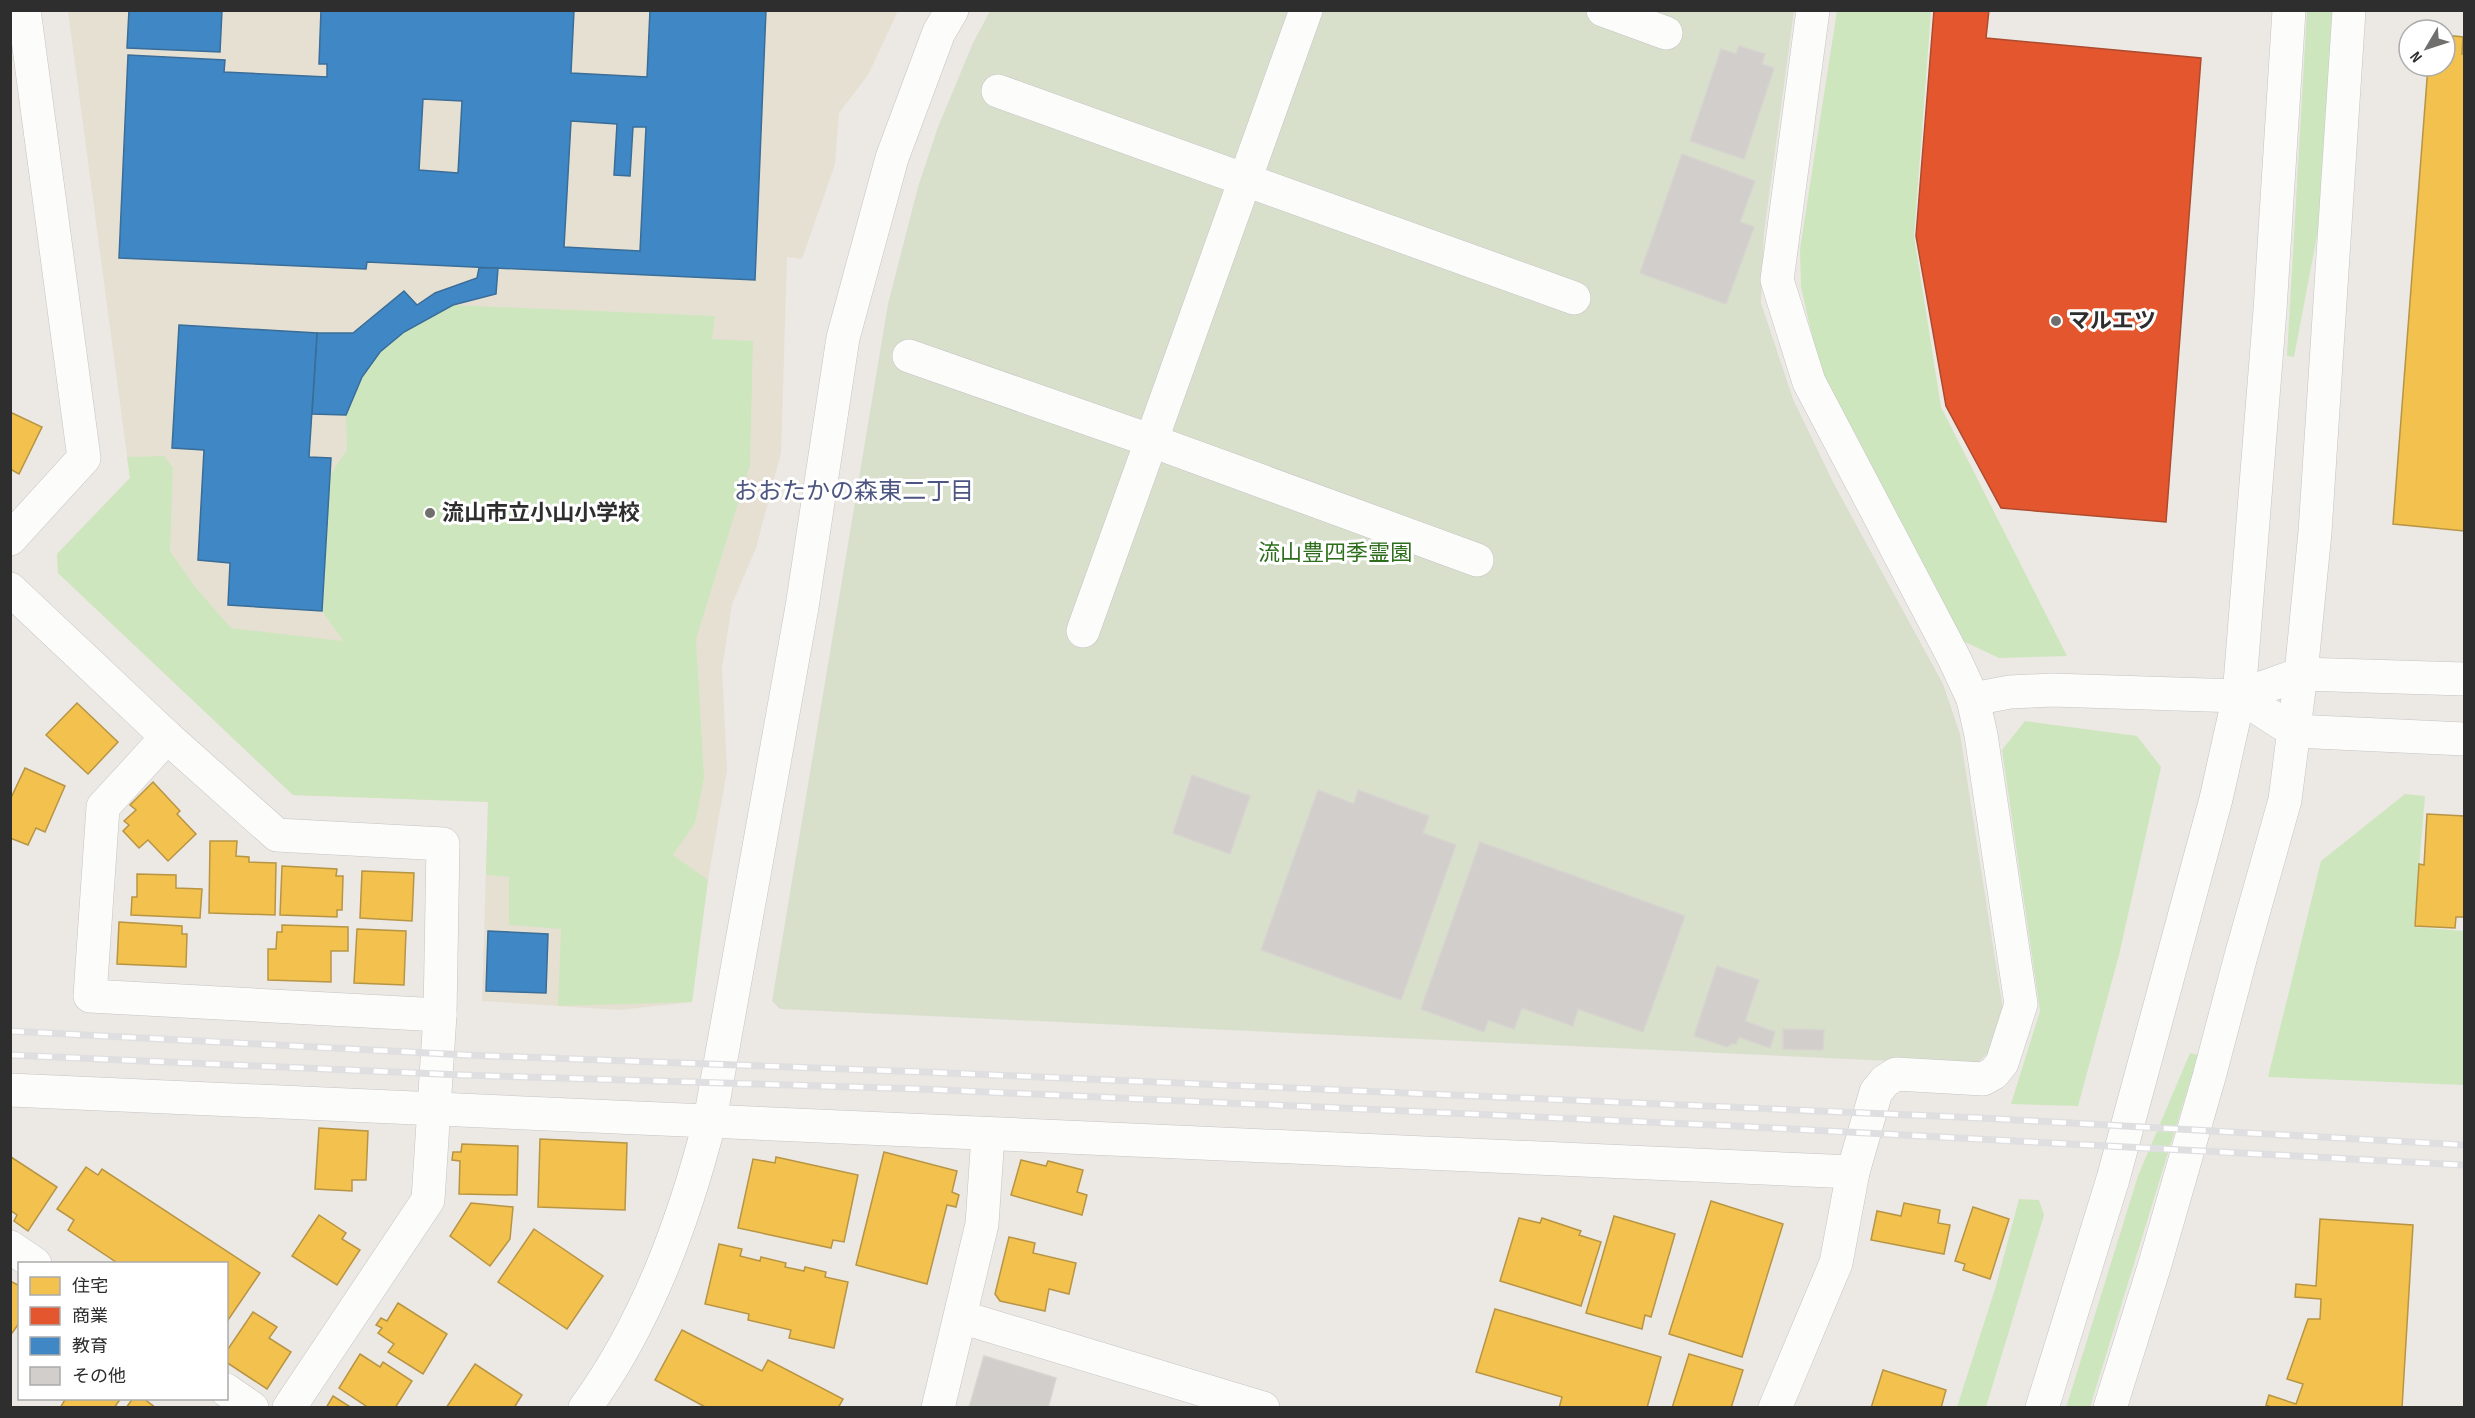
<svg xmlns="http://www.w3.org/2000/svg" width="2475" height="1418" viewBox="0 0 2475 1418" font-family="'Sofia Sans Condensed','Noto Sans JP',sans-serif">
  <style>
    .education { fill: #e6e0d3 }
    .green { fill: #cee6be }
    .cemetery { fill: #d8e0cc }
    .homes { fill: #f2c14e; stroke: #b79544; stroke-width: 1.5 }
    .shops { fill: #e4572e; stroke: #ad4b2e; stroke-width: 1.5 }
    .schools { fill: #3f88c5; stroke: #3a6d98; stroke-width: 1.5; fill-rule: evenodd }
    .building { fill: #d1cecb; stroke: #d7d4d0; stroke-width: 1.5 }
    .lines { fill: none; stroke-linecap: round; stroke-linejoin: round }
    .minor-casing { stroke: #c5c4c5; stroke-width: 34 }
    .minor { stroke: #fcfcfb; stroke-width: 33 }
    .rail-casing { stroke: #dfdfe1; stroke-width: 7 }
    .rail { stroke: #fff; stroke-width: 4.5; stroke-dasharray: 14; stroke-linecap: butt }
    .poi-dot { fill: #706f6e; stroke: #fff; stroke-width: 2 }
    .labels { text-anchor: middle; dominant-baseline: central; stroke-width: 6; stroke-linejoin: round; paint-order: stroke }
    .poi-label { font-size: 22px; font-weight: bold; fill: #2e2e2e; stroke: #fff; text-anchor: start }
    .park-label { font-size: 22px; fill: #2c6e1b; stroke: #fff }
    .neighbourhood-label { font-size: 24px; fill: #4d5680; stroke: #fff }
  </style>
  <rect width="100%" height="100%" fill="#ece8e4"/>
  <path class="education" d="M 68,11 L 898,11 L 868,75 L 839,113 L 835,164 L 802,259 L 787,257 L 781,453 L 756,548 L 732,604 L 722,668 L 727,770 L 708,880 L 692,1002 L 620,1010 L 482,1001 L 488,802 L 293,795 L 58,573 L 57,554 L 130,478 Z"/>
  <g class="green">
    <path d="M 1837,11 L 1931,11 L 1914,236 L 1941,407 L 2067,656 L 1999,658 L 1963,641 L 1821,375 L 1801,287 L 1800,249 Z"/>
    <path d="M 2307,11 L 2333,11 L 2319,225 L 2294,357 L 2287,356 Z"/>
    <path d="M 453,305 L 715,316 L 712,339 L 753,341 L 750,465 L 696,639 L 704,778 L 695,823 L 673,855 L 708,880 L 692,1002 L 558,1006 L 561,929 L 509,925 L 509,877 L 486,875 L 488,802 L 293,795 L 58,573 L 57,554 L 130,478 L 127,457 L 164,456 L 173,468 L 170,551 L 196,588 L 231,628 L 343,641 L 322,611 L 330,475 L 347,450 L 346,415 L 362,377 L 380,352 L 404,332 Z"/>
    <path d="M 2025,721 L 2137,736 L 2161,767 L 2119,955 L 2078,1106 L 2011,1104 L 2040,1011 L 2002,750 Z"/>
    <path d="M 2405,794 L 2425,796 L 2414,927 L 2464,931 L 2464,1085 L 2268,1077 L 2321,861 Z"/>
    <path d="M 2190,1053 L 2198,1055 L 2090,1407 L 2066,1408 L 2138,1176 Z"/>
    <path d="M 2019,1199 L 2039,1200 L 2044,1215 L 1986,1407 L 1957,1407 L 1996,1286 Z"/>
  </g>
  <path class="cemetery" d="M 990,11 L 1794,11 L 1764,233 L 1761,303 L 1793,399 L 1834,484 L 1943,684 L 1960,734 L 2003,1010 L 1990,1051 L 1975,1065 L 780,1009 L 772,1001 L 888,304 L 918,187 L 938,127 L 973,43 Z"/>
  <g class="homes">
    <path d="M 2445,35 L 2463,37 L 2462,54 L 2464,54 L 2464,531 L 2393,524 L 2428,66 L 2445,66 Z"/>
    <path d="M 10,412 L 42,427 L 19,474 L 10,469 Z"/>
    <path d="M 77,703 L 118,742 L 88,774 L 46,735 Z"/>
    <path d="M 25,768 L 65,786 L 45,832 L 36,828 L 28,845 L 10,838 L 10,800 Z"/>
    <path d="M 153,782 L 180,811 L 177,814 L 196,834 L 168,861 L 148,840 L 139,848 L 123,831 L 129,825 L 124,821 L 136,810 L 130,805 Z"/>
    <path d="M 2427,814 L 2464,816 L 2464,917 L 2456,917 L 2455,928 L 2415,926 L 2419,864 L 2424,865 Z"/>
    <path d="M 210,841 L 237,841 L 236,856 L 249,857 L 249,862 L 276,863 L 275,915 L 209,913 Z"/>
    <path d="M 282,866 L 337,869 L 336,876 L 343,876 L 342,910 L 337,910 L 337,917 L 280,915 Z"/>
    <path d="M 362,871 L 414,873 L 412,921 L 360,918 Z"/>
    <path d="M 137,874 L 176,875 L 176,888 L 202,889 L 200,918 L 131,915 L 132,897 L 137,897 Z"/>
    <path d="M 119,922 L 182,926 L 182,934 L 187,934 L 186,967 L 117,964 Z"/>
    <path d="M 282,925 L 348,927 L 348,951 L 331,951 L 331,982 L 268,980 L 268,949 L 276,949 L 277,932 L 282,932 Z"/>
    <path d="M 357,929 L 406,931 L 404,985 L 354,983 Z"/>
    <path d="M 319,1128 L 368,1131 L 366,1180 L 352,1180 L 352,1191 L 315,1189 Z"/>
    <path d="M 540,1139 L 627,1143 L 625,1210 L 538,1207 Z"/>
    <path d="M 462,1144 L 518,1146 L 517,1195 L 459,1194 L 460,1161 L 452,1160 L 453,1152 L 461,1152 Z"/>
    <path d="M 884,1152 L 957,1171 L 952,1192 L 959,1195 L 956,1207 L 947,1205 L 927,1284 L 856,1265 Z"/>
    <path d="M 11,1157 L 57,1187 L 28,1231 L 14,1221 L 17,1215 L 10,1210 Z"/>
    <path d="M 776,1157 L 858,1175 L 844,1242 L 833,1240 L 831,1248 L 738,1228 L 753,1159 L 775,1163 Z"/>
    <path d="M 1021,1160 L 1046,1166 L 1048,1161 L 1083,1170 L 1077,1192 L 1087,1195 L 1082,1215 L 1011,1195 Z"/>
    <path d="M 86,1167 L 98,1175 L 102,1169 L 260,1273 L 226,1323 L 226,1264 L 119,1264 L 68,1230 L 74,1220 L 57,1209 Z"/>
    <path d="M 1711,1201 L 1783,1224 L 1742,1357 L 1669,1334 Z"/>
    <path d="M 471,1203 L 513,1207 L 510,1239 L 490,1266 L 450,1236 Z"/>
    <path d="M 1904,1203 L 1940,1210 L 1938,1223 L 1950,1225 L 1944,1254 L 1871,1240 L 1877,1211 L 1901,1216 Z"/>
    <path d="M 1973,1207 L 2009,1219 L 1990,1279 L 1963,1270 L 1965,1264 L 1955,1261 Z"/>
    <path d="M 319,1215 L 346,1233 L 342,1239 L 360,1250 L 337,1285 L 292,1256 Z"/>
    <path d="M 1614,1216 L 1675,1234 L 1651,1317 L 1645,1315 L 1642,1329 L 1586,1313 Z"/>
    <path d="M 1519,1218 L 1540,1223 L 1542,1218 L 1581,1231 L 1579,1235 L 1601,1242 L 1581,1306 L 1500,1281 Z"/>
    <path d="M 2320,1219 L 2413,1225 L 2402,1408 L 2273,1408 L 2266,1405 L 2269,1395 L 2296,1404 L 2303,1384 L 2287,1379 L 2308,1319 L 2320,1319 L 2321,1299 L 2295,1297 L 2296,1284 L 2316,1286 Z"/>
    <path d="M 534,1229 L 603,1276 L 567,1329 L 498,1282 Z"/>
    <path d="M 1009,1237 L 1035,1243 L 1033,1253 L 1076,1263 L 1069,1294 L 1049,1289 L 1045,1311 L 1000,1301 L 995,1294 Z"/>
    <path d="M 719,1244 L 742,1249 L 740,1256 L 760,1261 L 761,1257 L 786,1263 L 785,1267 L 804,1271 L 805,1267 L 826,1272 L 825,1277 L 848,1282 L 834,1348 L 789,1338 L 791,1330 L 748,1320 L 749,1314 L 705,1304 Z"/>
    <path d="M 10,1281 L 20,1286 L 20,1322 L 10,1336 Z"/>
    <path d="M 398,1303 L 447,1334 L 423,1374 L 388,1352 L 394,1344 L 378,1333 L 382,1328 L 376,1325 L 381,1318 L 387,1321 Z"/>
    <path d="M 1495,1309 L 1661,1357 L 1647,1408 L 1559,1408 L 1562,1397 L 1476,1372 Z"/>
    <path d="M 253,1312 L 277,1327 L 269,1338 L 291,1352 L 267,1389 L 226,1362 L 226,1352 Z"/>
    <path d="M 682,1330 L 762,1371 L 768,1360 L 843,1399 L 838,1408 L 707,1408 L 655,1380 Z"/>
    <path d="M 360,1354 L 380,1367 L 383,1362 L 412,1381 L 395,1408 L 369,1408 L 339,1388 Z"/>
    <path d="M 1689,1354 L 1743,1370 L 1731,1408 L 1672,1408 Z"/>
    <path d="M 475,1364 L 522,1395 L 514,1408 L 446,1408 Z"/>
    <path d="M 1883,1370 L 1946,1390 L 1941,1408 L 1871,1408 Z"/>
    <path d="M 333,1396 L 352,1408 L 326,1408 Z"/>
    <path d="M 66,1398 L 121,1398 L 114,1408 L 60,1408 Z"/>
    <path d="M 133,1398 L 143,1398 L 156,1408 L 126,1408 Z"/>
  </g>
  <path class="shops" d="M 1934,10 L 1989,10 L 1986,38 L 2201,58 L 2166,522 L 2001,508 L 1946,406 L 1916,236 Z"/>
  <g class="schools">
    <path d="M 129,10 L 222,10 L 220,52 L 127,48 Z"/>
    <path d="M 321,10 L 574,10 L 571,73 L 647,77 L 650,10 L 766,10 L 755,280 L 367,262 L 366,269 L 119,258 L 128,55 L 225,60 L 224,72 L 327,77 L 327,64 L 319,64 ZM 423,99 L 462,101 L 458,173 L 419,170 ZM 571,121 L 617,124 L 614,175 L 630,176 L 633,127 L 646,127 L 640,251 L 564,247 Z"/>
    <path d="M 479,268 L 498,268 L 496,294 L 453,305 L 404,332 L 380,352 L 362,377 L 346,415 L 312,414 L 317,333 L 353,333 L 404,291 L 417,305 L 435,293 L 477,278 Z"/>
    <path d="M 179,325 L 317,333 L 309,457 L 331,458 L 322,611 L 228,605 L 230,563 L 198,560 L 204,450 L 172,448 Z"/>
    <path d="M 488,931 L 548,934 L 546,993 L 486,991 Z"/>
  </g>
  <g class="building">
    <path d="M 1739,46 L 1765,54 L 1762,64 L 1774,68 L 1744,159 L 1690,141 L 1721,49 L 1736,54 Z"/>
    <path d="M 1682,154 L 1755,181 L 1740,222 L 1754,227 L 1726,304 L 1640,273 Z"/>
    <path d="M 1192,775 L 1250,796 L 1230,854 L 1173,833 Z"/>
    <path d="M 1318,790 L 1354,804 L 1358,790 L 1429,816 L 1423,833 L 1456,845 L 1401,1000 L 1261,950 Z"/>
    <path d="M 1480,842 L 1685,916 L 1643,1032 L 1578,1009 L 1573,1026 L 1522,1008 L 1514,1029 L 1488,1020 L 1484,1032 L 1421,1009 Z"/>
    <path d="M 1717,966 L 1759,980 L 1745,1021 L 1775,1032 L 1770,1048 L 1739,1037 L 1736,1044 L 1731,1044 L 1727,1047 L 1694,1036 Z"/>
    <path d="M 1783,1029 L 1824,1030 L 1823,1050 L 1783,1049 Z"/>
    <path d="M 984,1356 L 1056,1378 L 1048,1408 L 969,1408 Z"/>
  </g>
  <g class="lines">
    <defs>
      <g id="minor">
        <path d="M 1603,10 L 1666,33"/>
        <path d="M 998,91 L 1574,298"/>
        <path d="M 909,356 L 1152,441 L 1477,560"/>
        <path d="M 10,539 L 84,458 L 24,10"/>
        <path d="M 10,589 L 167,737 L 277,835 L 443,844 L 440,1015 L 428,1200 L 289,1408"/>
        <path d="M 1083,631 L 1306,10"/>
        <path d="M 2239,696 L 2294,731 L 2464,739"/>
        <path d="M 1973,699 L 2010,692 L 2052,690 L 2239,696 L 2301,674 L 2464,679"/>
        <path d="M 167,737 L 103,807 L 90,996 L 440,1015"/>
        <path d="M 10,1090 L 1853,1172"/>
        <path d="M 10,1247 L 35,1264"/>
        <path d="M 961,1317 L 1263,1408"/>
        <path d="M 226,1390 L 252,1408"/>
        <path d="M 585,1408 C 647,1323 684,1221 710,1120 L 802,607 L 843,338 L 892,158 L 939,32 L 952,10"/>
        <path d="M 938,1408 L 982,1224 L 988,1135"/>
        <path d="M 1775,1408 L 1836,1263 L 1853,1172 L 1876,1092 L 1885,1081 L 1896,1074 L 1983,1079 L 1994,1073 L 2002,1063 L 2021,1004 L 1981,735 L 1973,699 L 1954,658 L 1809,382 L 1777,280 L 1813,10"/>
        <path d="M 2042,1408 L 2113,1179 L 2216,799 L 2239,696 L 2270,310 L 2289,10"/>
        <path d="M 2110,1408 L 2155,1264 L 2209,1077 L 2241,956 L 2285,800 L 2301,674 L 2315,532 L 2349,10"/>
      </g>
    </defs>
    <use href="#minor" class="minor-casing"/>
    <use href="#minor" class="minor"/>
    <defs>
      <g id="rail">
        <path d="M 10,1031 L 466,1055 L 925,1072 L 1981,1118 L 2464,1145"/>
        <path d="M 10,1055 L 462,1075 L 921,1089 L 1735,1126 L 2464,1165"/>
      </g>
    </defs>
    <use href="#rail" class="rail-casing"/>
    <use href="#rail" class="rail"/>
  </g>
  <g class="poi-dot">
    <circle cx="2056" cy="321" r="6"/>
    <circle cx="430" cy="513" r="6"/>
  </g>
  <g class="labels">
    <g class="poi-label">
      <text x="2068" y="321">マルエツ</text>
      <text x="442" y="513">流山市立小山小学校</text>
    </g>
    <g class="park-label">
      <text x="1335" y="553">流山豊四季霊園</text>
    </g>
    <g class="neighbourhood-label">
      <text x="854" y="491">おおたかの森東二丁目</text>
    </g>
  </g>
  <rect width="2475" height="1418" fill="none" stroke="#2e2e2e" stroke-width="24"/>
  <rect x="18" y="1262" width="210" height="138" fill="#ffffff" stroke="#ababab" stroke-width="1.5"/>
  <rect x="30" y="1277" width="30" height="18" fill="#f2c14e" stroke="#ababab" stroke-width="1.5"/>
  <text x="72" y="1292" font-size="18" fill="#2e2e2e">住宅</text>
  <rect x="30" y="1307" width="30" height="18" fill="#e4572e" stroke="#ababab" stroke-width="1.5"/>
  <text x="72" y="1322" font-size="18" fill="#2e2e2e">商業</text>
  <rect x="30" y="1337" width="30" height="18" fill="#3f88c5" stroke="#ababab" stroke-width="1.5"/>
  <text x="72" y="1352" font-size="18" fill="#2e2e2e">教育</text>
  <rect x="30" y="1367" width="30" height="18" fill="#d1cecb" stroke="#ababab" stroke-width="1.5"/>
  <text x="72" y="1382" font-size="18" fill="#2e2e2e">その他</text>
  <g transform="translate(2427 48) rotate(231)"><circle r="28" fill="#ffffff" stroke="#ababab" stroke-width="1.5"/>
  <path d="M0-4.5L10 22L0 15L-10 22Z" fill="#706f6e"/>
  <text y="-9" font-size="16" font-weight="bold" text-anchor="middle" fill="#2e2e2e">N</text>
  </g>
</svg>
